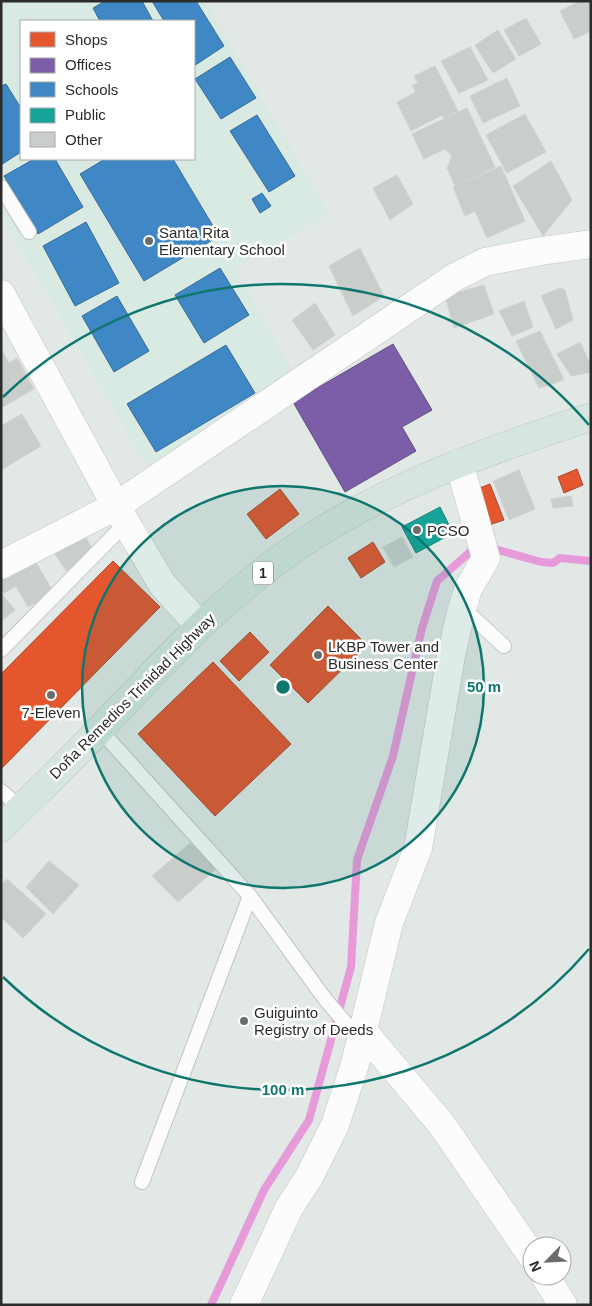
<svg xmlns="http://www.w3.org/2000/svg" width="592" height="1306" viewBox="0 0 592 1306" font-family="Arial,sans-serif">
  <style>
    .education { fill: #d8eae2; fill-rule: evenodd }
    .shops { fill: #e4572e; stroke: #ac4a2d }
    .offices { fill: #7b5ea7; stroke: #634f82 }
    .schools { fill: #3f88c5; stroke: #396c97 }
    .public { fill: #17a398; stroke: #1d7f77 }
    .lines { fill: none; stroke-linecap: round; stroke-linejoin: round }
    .stream { stroke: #e69ada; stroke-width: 8 }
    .building { fill: #c9cecb; stroke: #ced3d1 }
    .service-casing { stroke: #c2c3c2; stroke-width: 16 }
    .minor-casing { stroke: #c2c3c2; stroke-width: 29 }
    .trunk-casing { stroke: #c2c5c3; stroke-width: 29 }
    .service { stroke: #fbfcfb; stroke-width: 14 }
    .minor { stroke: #fbfcfb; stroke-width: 28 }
    .trunk { stroke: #d6e6de; stroke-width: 28 }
    .ring { fill: none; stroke: #0f766e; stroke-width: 2.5 }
    .poi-dot { fill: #6b6d6c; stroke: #fff; stroke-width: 2 }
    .labels { text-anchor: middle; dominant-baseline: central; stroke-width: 5; stroke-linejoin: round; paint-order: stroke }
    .shield { fill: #fff; stroke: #6b6b6b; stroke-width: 1 }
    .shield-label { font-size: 14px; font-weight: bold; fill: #2b2b2b }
    .poi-label { font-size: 15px; fill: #2b2b2b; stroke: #fff; text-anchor: start }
    .street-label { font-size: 15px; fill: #2b2b2b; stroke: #fff }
    .centre { fill: #0f766e; stroke: #fff; stroke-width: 2.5 }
    .ring-label { font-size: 15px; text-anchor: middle; font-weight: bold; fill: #0f766e; stroke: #fff; stroke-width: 5; stroke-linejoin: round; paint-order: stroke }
  </style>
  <rect width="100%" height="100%" fill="#e2e8e5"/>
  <path class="education" d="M 1,1 L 206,1 L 329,214 L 235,269 L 293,372 L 148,468 L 1,214 ZM 21,21 L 194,21 L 194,159 L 21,159 Z"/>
  <g class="shops">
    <path d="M 577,469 L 583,485 L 564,493 L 558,477 Z"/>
    <path d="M 490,484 L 504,520 L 486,526 L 472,491 Z"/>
    <path d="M 280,489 L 299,514 L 266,539 L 247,514 Z"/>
    <path d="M 373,542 L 385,562 L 361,578 L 348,558 Z"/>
    <path d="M 113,561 L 160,607 L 1,769 L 1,674 Z"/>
    <path d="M 328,606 L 367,645 L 308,703 L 270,665 Z"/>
    <path d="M 250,632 L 269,652 L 239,681 L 220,661 Z"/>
    <path d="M 213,662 L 291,744 L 215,816 L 138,734 Z"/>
  </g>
  <path class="offices" d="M 393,344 L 432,410 L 402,427 L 416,451 L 345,492 L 293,402 Z"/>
  <g class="schools">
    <path d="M 105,1 L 142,1 L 153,21 L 100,21 L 93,8 Z"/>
    <path d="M 152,1 L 196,1 L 224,46 L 194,66 L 194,21 L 164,21 Z"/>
    <path d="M 230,57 L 256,98 L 221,119 L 195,79 Z"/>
    <path d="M 6,84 L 21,108 L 21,152 L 1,165 L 1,86 Z"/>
    <path d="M 257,115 L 295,176 L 269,192 L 230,131 Z"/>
    <path d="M 34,159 L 55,159 L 83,207 L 38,234 L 4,176 Z"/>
    <path d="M 105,159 L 173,159 L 219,236 L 144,281 L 80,174 Z"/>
    <path d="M 262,193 L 271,206 L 260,213 L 252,199 Z"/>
    <path d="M 86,222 L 119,283 L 75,306 L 43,246 Z"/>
    <path d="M 220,268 L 249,315 L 204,343 L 175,295 Z"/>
    <path d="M 117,296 L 149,351 L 114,372 L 82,316 Z"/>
    <path d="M 226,345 L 255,393 L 156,452 L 127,404 Z"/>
  </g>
  <path class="public" d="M 440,507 L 453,533 L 416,553 L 402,527 Z"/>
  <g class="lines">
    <g class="stream">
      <path d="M 491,548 L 541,562 L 553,563 L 560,558 L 591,561"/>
      <path d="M 211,1305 L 264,1190 L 309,1120 L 351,967 L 357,860 L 393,756 L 422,628 L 437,581 L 470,552 L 480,549"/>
    </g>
  </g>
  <g class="building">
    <path d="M 580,1 L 591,1 L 591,31 L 574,39 L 560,11 Z"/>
    <path d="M 526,18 L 541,44 L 519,56 L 504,30 Z"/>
    <path d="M 498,30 L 516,59 L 493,73 L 475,45 Z"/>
    <path d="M 470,47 L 488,80 L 459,93 L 441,61 Z"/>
    <path d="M 435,66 L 458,111 L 444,118 L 442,115 L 411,131 L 397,102 L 416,92 L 412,86 L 418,83 L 414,76 Z"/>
    <path d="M 507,78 L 520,106 L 483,123 L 470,96 Z"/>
    <path d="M 467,108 L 495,167 L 455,186 L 447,168 L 452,156 L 445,149 L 424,159 L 412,134 Z"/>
    <path d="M 525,114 L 546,152 L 507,173 L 486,135 Z"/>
    <path d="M 551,161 L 572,200 L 543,236 L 513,186 Z"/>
    <path d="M 501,166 L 525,221 L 487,238 L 475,211 L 465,216 L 453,187 Z"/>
    <path d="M 397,175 L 413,204 L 390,220 L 373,188 Z"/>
    <path d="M 360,248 L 384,296 L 353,316 L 329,266 Z"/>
    <path d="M 484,285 L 494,314 L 454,328 L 445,296 Z"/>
    <path d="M 560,288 L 565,290 L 573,320 L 556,329 L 541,296 Z"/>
    <path d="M 524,301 L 533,327 L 512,336 L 499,311 Z"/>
    <path d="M 315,303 L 335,335 L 313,350 L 292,320 Z"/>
    <path d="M 540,331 L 564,380 L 539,388 L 516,341 Z"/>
    <path d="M 580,342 L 591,366 L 591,372 L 571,376 L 557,354 Z"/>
    <path d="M 2,351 L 9,363 L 17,358 L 34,389 L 3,407 L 1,404 Z"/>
    <path d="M 22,414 L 41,446 L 1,470 L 1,426 Z"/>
    <path d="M 519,470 L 535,509 L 509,520 L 493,481 Z"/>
    <path d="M 571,496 L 573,506 L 553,508 L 551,499 Z"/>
    <path d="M 84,535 L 95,552 L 66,571 L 55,554 Z"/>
    <path d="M 402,537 L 413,557 L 394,567 L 383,547 Z"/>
    <path d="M 34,559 L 53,592 L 28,607 L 16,586 L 4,593 L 1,589 L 1,578 Z"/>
    <path d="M 1,593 L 15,610 L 1,621 Z"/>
    <path d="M 190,843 L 216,869 L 178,902 L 152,876 Z"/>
    <path d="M 49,861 L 79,885 L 53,914 L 26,887 Z"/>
    <path d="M 7,879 L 46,914 L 23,938 L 1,917 L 1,885 Z"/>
  </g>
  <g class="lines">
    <defs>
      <g id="service">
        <path d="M 1,187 L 29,232"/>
        <path d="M 463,608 L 504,646"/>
        <path d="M 1,650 L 126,523"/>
        <path d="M 100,730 L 250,896 L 325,999 L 361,1041"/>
        <path d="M 1,791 L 21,808"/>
        <path d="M 142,1182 L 250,896"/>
      </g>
      <g id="minor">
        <path d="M 1,294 L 116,506 L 162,584 L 199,625"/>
        <path d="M 1,565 L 116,506 L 455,277 L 485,262 L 541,251 L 591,244"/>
        <path d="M 363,1031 L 442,1125 L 532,1256"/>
        <path d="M 545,1276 L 563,1305"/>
        <path d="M 244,1305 L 289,1208 L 309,1177 L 335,1125 L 355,1064 L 389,923 L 418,848 L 451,656 L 460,616 L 468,589 L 486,558 L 459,463"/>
      </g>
      <path id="trunk" d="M 1,828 C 35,794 70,761 103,726 C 162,664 220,600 291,551 C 379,489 489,450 591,417"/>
    </defs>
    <use href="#service" class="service-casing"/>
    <use href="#minor" class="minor-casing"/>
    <use href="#trunk" class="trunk-casing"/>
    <use href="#service" class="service"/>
    <use href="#minor" class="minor"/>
    <use href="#trunk" class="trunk"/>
  </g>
  <circle cx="283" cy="687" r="201" fill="#0f766e" fill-opacity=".12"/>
  <g class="ring">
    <circle cx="283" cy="687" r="201"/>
    <path d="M589 949A403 403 0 0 1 3 977M3 397A403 403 0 0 1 589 425"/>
  </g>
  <g class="poi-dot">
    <circle cx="149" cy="241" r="5"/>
    <circle cx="417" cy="530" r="5"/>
    <circle cx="318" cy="655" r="5"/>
    <circle cx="51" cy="695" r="5"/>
    <circle cx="244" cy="1021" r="5"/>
  </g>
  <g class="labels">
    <rect class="shield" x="253" y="561.5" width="20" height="23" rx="4"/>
    <g class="shield-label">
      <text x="263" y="573">1</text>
    </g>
    <g class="poi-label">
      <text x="159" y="232">Santa Rita<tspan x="159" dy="17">Elementary School</tspan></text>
      <text x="427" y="530">PCSO</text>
      <text x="328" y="646">LKBP Tower and<tspan x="328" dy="17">Business Center</tspan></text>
      <text x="51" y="712" text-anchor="middle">7-Eleven</text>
      <text x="254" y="1012">Guiguinto<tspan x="254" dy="17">Registry of Deeds</tspan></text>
    </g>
    <g class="street-label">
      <text transform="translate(132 696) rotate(-45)">Doña Remedios Trinidad Highway</text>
    </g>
  </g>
  <circle cx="283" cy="687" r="8" class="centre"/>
  <g class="ring-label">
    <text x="484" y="692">50 m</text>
    <text x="283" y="1095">100 m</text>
  </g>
  <rect width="592" height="1306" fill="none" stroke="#2b2b2b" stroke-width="5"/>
  <rect x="20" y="20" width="175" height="140" fill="#ffffff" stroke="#aaaaaa"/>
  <rect x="30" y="32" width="25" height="15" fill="#e4572e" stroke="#aaaaaa"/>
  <text x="65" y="45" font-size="15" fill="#2b2b2b">Shops</text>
  <rect x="30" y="58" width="25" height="15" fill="#7b5ea7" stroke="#aaaaaa"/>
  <text x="65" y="70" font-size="15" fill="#2b2b2b">Offices</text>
  <rect x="30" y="82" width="25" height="15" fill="#3f88c5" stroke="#aaaaaa"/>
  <text x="65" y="95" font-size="15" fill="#2b2b2b">Schools</text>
  <rect x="30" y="108" width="25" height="15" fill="#17a398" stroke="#aaaaaa"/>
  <text x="65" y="120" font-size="15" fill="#2b2b2b">Public</text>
  <rect x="30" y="132" width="25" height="15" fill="#c9cecb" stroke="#aaaaaa"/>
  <text x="65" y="145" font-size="15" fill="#2b2b2b">Other</text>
  <g transform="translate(547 1261) rotate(246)"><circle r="24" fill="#ffffff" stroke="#aaaaaa"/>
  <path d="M0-4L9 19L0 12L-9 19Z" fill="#6b6d6c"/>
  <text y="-8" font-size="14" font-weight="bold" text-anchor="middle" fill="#2b2b2b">N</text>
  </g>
</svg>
